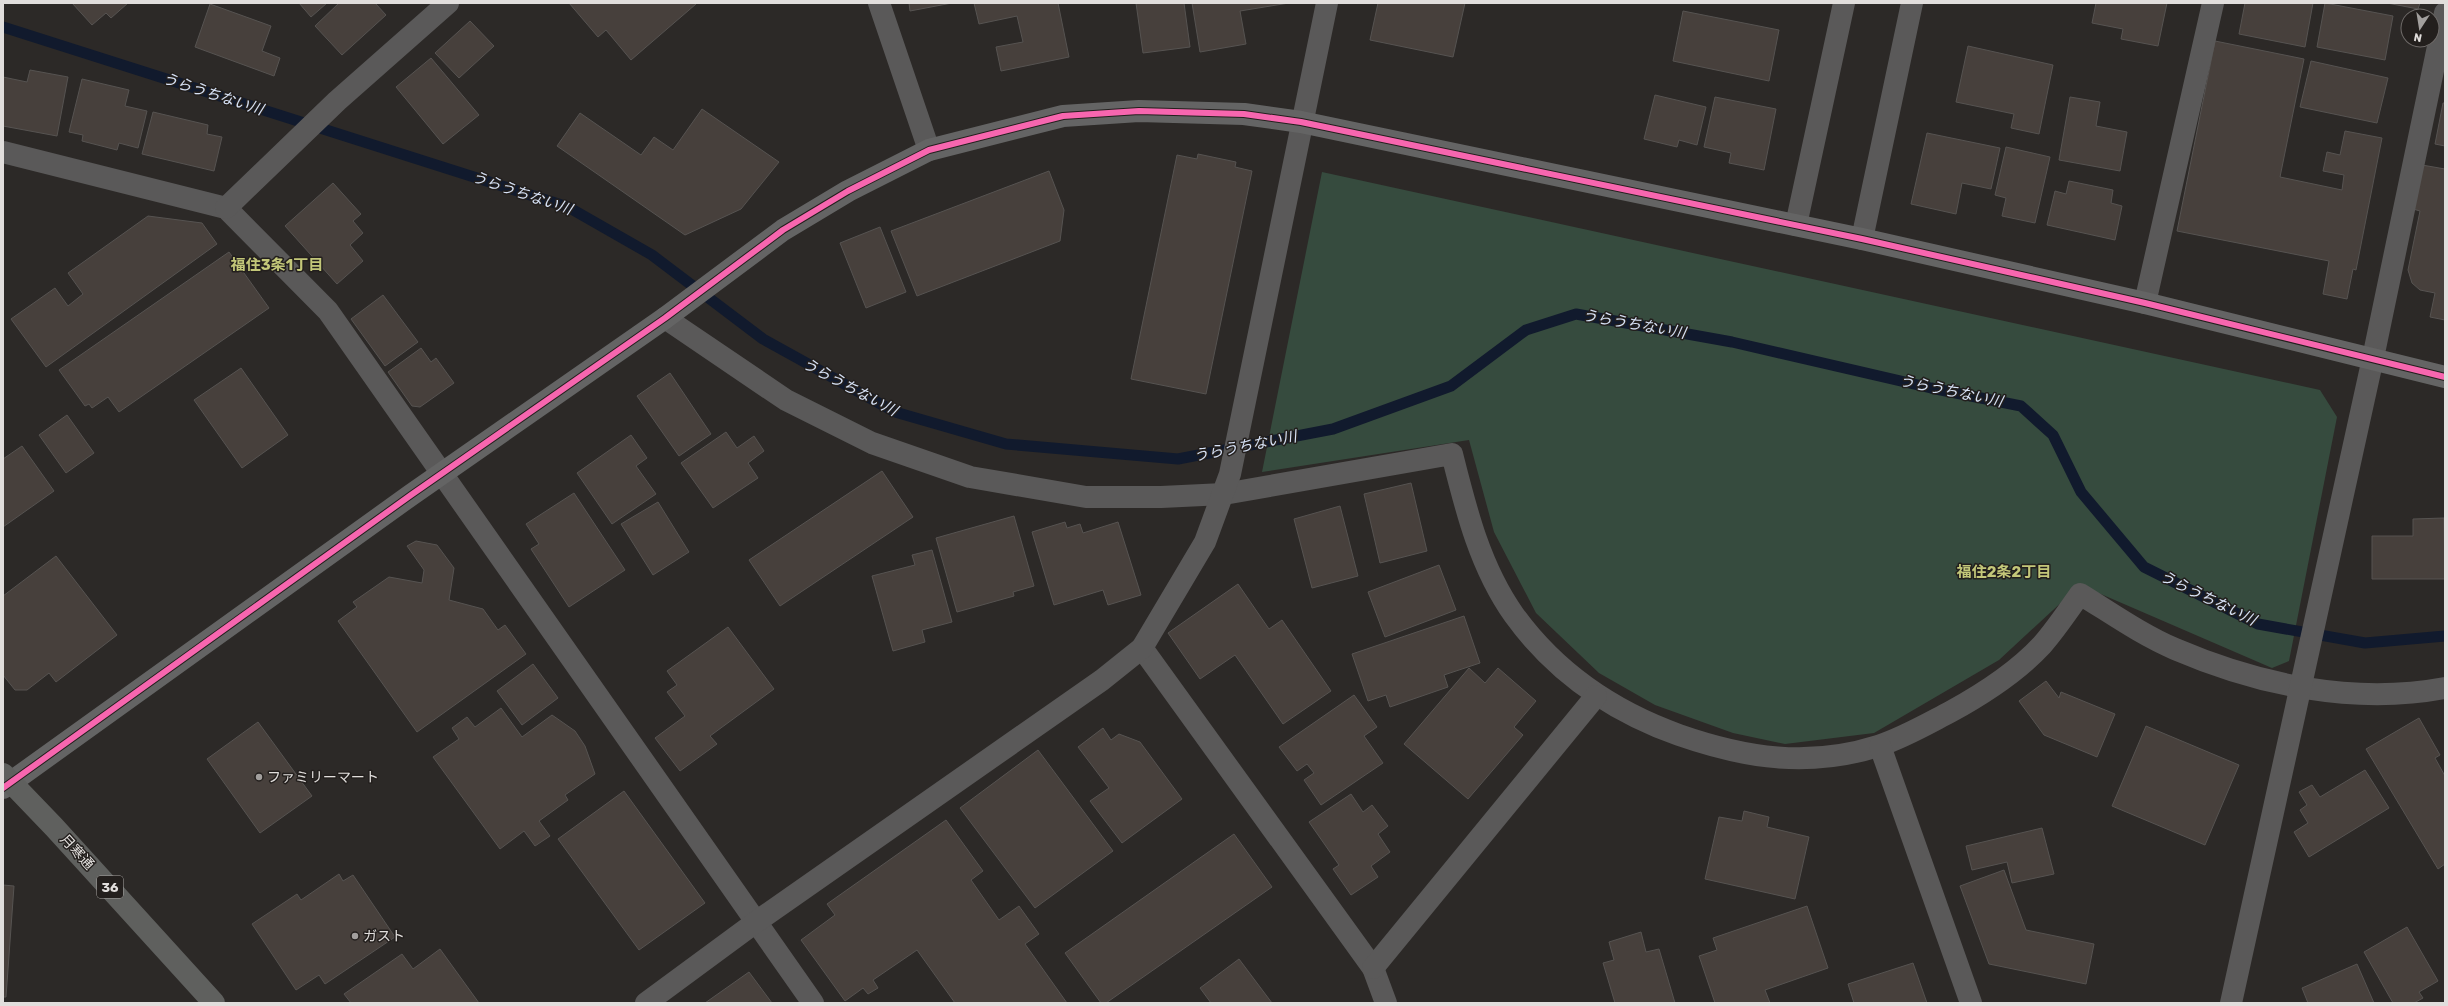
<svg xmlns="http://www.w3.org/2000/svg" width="2448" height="1006" viewBox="0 0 2448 1006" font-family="Rubik,'Noto Sans JP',sans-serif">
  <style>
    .green { fill: #364b3e }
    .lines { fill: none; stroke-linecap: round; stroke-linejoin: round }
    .stream { stroke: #111a2d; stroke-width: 11 }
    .building { fill: #47403c; stroke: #565351 }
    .street { stroke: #5a5959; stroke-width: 22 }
    .secondary { stroke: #646464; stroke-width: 22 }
    .highway { stroke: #5f605e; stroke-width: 22 }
    .cycleway-casing { stroke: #231f1d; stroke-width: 8 }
    .cycleway { stroke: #f766af; stroke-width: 6 }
    .poi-dot { fill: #a29f9d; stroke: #231f1d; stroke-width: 1.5 }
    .labels { text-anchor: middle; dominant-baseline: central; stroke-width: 3; stroke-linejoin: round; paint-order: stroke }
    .shield { fill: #231f1d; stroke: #a8a5a3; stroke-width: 1 }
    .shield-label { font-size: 13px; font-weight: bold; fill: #e1dedc }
    .poi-label { font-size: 14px; fill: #e1dedc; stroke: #231f1d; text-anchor: start }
    .street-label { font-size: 14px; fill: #e1dedc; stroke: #231f1d }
    .water-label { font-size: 15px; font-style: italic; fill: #d7e2f6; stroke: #231f1d }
    .neighbourhood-label { font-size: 15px; font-weight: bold; fill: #c3c779; stroke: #231f1d }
  </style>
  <rect width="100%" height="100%" fill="#2c2927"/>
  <path class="green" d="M 1322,172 L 2320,390 L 2337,417 L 2289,661 L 2272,668 L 2080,585 L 1999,660 L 1874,733 L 1785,744 L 1733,733 L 1655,705 L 1599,673 L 1536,613 L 1494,532 L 1469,440 L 1262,472 Z"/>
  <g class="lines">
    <path class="stream" d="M 3,27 L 568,207 L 652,255 L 763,339 L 895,412 L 1006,444 L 1178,459 L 1333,429 L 1451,386 L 1526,330 L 1576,314 L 1732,342 L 1931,388 L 2021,406 L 2053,435 L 2081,492 L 2144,567 L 2258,624 L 2365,643 L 2445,636"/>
  </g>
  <g class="building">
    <path d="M 72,3 L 128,3 L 111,18 L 106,13 L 92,25 Z"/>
    <path d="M 299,3 L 327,3 L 311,17 Z"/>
    <path d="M 339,3 L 375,3 L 386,15 L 342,55 L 315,26 Z"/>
    <path d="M 569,3 L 695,3 L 696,4 L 631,60 L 606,30 L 598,37 Z"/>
    <path d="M 909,3 L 952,3 L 910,11 Z"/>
    <path d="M 974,3 L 1058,3 L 1069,57 L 1001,71 L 996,47 L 1023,42 L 1017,16 L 979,24 Z"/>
    <path d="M 1136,3 L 1184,3 L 1190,47 L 1143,53 Z"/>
    <path d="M 1192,3 L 1289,3 L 1240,11 L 1246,44 L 1200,52 Z"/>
    <path d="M 1378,3 L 1465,3 L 1453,57 L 1370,40 Z"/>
    <path d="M 2096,3 L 2167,3 L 2158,46 L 2121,39 L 2123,29 L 2092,23 Z"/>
    <path d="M 2245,3 L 2313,3 L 2305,47 L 2239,34 Z"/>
    <path d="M 2325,3 L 2393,16 L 2385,60 L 2317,47 Z"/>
    <path d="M 2387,3 L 2420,3 L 2418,9 Z"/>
    <path d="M 210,4 L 271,26 L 262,51 L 280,58 L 274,76 L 195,47 Z"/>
    <path d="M 1683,11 L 1779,30 L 1769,81 L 1673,61 Z"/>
    <path d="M 470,21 L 494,46 L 459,78 L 435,53 Z"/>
    <path d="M 2215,41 L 2304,59 L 2280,177 L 2342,190 L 2344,175 L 2323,171 L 2327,152 L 2340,155 L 2345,131 L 2382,138 L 2356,270 L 2353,269 L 2347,299 L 2323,294 L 2329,261 L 2177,231 Z"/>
    <path d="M 1968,46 L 2053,65 L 2039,134 L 2011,128 L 2014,114 L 1956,102 Z"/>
    <path d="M 431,58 L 479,115 L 443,144 L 396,87 Z"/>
    <path d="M 2311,61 L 2388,78 L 2377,123 L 2300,107 Z"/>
    <path d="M 30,70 L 68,77 L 57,136 L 3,126 L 3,77 L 27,82 Z"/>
    <path d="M 82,79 L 129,90 L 125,106 L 147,111 L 138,148 L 119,143 L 117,150 L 82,141 L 83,135 L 69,132 Z"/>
    <path d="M 1655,95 L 1706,107 L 1697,145 L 1679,140 L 1677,147 L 1644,139 Z"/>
    <path d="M 1715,97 L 1776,109 L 1764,170 L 1729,163 L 1731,153 L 1704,147 Z"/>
    <path d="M 2070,97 L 2100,102 L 2096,126 L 2127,132 L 2120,171 L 2059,160 Z"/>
    <path d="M 2443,103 L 2445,103 L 2445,146 L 2435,144 Z"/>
    <path d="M 702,109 L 779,162 L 741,209 L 685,235 L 557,146 L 580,113 L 641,155 L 654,137 L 673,150 Z"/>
    <path d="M 153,112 L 208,125 L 207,134 L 222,137 L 214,171 L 142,154 Z"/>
    <path d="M 1927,133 L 2000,148 L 1991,189 L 1962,183 L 1956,214 L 1911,204 Z"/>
    <path d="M 2006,147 L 2050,157 L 2035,223 L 2002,216 L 2006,198 L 1995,195 Z"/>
    <path d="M 1198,154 L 1236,162 L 1235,167 L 1252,171 L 1206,394 L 1131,379 L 1177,155 L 1197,159 Z"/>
    <path d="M 2422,165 L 2445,169 L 2445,320 L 2430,317 L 2435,293 L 2420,290 L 2412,283 L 2408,270 L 2420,211 L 2413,209 Z"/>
    <path d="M 1049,171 L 1064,210 L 1060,241 L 917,296 L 891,231 Z"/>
    <path d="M 2069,181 L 2113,190 L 2111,203 L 2122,206 L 2115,240 L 2047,225 L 2055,191 L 2066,194 Z"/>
    <path d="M 333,183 L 361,214 L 353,221 L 363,233 L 350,245 L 363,261 L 337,284 L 285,226 Z"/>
    <path d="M 148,216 L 202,223 L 217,244 L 46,367 L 11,319 L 55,288 L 68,306 L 83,294 L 68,273 Z"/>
    <path d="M 880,227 L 906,292 L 866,308 L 840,243 Z"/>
    <path d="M 229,252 L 269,308 L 119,412 L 108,397 L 92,408 L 89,404 L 85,406 L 59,370 Z"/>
    <path d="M 383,295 L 418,342 L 385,366 L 351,319 Z"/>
    <path d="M 421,348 L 431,362 L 436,358 L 454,383 L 420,407 L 412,406 L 388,372 Z"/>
    <path d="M 241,368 L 288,435 L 242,468 L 194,400 Z"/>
    <path d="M 670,373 L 711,434 L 679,456 L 637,396 Z"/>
    <path d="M 67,415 L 94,453 L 66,473 L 39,435 Z"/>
    <path d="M 726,432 L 737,448 L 754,436 L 764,451 L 748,463 L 758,478 L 713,508 L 681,463 Z"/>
    <path d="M 631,435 L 647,458 L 636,466 L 656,494 L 612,524 L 577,473 Z"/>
    <path d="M 22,446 L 54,491 L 3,527 L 3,459 Z"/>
    <path d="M 882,471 L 913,517 L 780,606 L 749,560 Z"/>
    <path d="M 1411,483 L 1427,551 L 1380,563 L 1364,494 Z"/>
    <path d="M 574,493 L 625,570 L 569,607 L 531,549 L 539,544 L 526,524 Z"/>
    <path d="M 658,502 L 689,552 L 653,575 L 621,524 Z"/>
    <path d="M 1340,506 L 1358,576 L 1312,588 L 1294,519 Z"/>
    <path d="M 1014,516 L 1034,586 L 1013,592 L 1014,596 L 957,612 L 936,538 Z"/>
    <path d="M 2444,518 L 2445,579 L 2372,579 L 2372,536 L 2413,536 L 2413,519 Z"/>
    <path d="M 1065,522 L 1067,528 L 1080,524 L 1083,533 L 1118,522 L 1141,595 L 1108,605 L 1103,590 L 1054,605 L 1032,532 Z"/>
    <path d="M 416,541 L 437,545 L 454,568 L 449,600 L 483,609 L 498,630 L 505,625 L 526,654 L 417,732 L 338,621 L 357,607 L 353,602 L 389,577 L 422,583 L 424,570 L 407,546 Z"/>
    <path d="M 932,550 L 952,622 L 922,630 L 925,642 L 893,651 L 872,576 L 915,565 L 912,555 Z"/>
    <path d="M 56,556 L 117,635 L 56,682 L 49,673 L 27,690 L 15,690 L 3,675 L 3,596 Z"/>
    <path d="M 1439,565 L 1456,610 L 1385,637 L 1368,592 Z"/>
    <path d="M 1238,584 L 1269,629 L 1282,620 L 1331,691 L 1283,724 L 1235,655 L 1200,679 L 1168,633 Z"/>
    <path d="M 1464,616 L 1480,663 L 1444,675 L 1448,687 L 1390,707 L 1386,695 L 1368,701 L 1352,654 Z"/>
    <path d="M 728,627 L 774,689 L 710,736 L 717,744 L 680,771 L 655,738 L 685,716 L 667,692 L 677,685 L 667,671 Z"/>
    <path d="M 533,664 L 558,698 L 522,725 L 497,691 Z"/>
    <path d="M 1469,668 L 1485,683 L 1498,668 L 1536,701 L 1514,727 L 1523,735 L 1468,799 L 1404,744 Z"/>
    <path d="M 2046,681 L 2059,698 L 2061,692 L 2115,714 L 2097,757 L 2044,735 L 2019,701 Z"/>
    <path d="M 1354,695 L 1377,727 L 1364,736 L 1383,763 L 1321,805 L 1304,780 L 1314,773 L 1307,764 L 1297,771 L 1279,747 Z"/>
    <path d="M 501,708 L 522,737 L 552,715 L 575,731 L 585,746 L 595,774 L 565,795 L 568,800 L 539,821 L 550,836 L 535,846 L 524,831 L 500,849 L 433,757 L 459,739 L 452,728 L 467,717 L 475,727 Z"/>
    <path d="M 2419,718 L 2440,755 L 2435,758 L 2445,776 L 2445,864 L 2438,869 L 2366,749 Z"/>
    <path d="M 258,722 L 312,796 L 260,833 L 207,759 Z"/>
    <path d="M 2146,726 L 2239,765 L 2205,845 L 2112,806 Z"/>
    <path d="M 1103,728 L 1111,740 L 1119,734 L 1140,742 L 1182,799 L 1122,843 L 1090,801 L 1109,788 L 1078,747 Z"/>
    <path d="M 1038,750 L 1113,851 L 1035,908 L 960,808 Z"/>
    <path d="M 2365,770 L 2389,808 L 2309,857 L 2294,832 L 2308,823 L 2300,810 L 2307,805 L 2299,792 L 2312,785 L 2320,797 Z"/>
    <path d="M 624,791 L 705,903 L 639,950 L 558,839 Z"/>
    <path d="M 1351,794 L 1363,812 L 1372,805 L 1388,826 L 1378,834 L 1390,852 L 1371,866 L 1378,877 L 1351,895 L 1333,869 L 1339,865 L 1309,822 Z"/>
    <path d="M 1744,811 L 1769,817 L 1767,827 L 1809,837 L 1795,899 L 1705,879 L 1719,817 L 1742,821 Z"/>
    <path d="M 946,820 L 983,871 L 971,880 L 999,920 L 1019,906 L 1039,934 L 1025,944 L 1067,1003 L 955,1003 L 917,950 L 873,980 L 878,988 L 868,994 L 863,988 L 845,1001 L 801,940 L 835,915 L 827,904 Z"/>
    <path d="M 2042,828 L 2054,874 L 2012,883 L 2007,862 L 1972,870 L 1966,846 Z"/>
    <path d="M 1234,834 L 1272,887 L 1106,1003 L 1101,1003 L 1065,953 Z"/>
    <path d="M 2004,870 L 2026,930 L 2094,944 L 2086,984 L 1989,964 L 1960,886 Z"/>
    <path d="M 339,874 L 343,881 L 353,875 L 395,937 L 325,984 L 319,975 L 296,990 L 252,924 L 297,894 L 301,900 Z"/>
    <path d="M 3,885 L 14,886 L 6,997 L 3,997 Z"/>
    <path d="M 1807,906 L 1828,968 L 1765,990 L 1770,1003 L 1715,1003 L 1699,956 L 1717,950 L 1713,938 Z"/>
    <path d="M 2407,927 L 2438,981 L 2419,992 L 2423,998 L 2414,1003 L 2393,1003 L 2364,952 Z"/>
    <path d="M 1641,932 L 1646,952 L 1659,949 L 1675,1003 L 1615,1003 L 1603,963 L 1614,960 L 1609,942 Z"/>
    <path d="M 440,949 L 479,1003 L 351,1003 L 344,994 L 402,954 L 413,969 Z"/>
    <path d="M 1239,959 L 1272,1003 L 1211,1003 L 1200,988 Z"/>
    <path d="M 1913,963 L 1927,1003 L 1854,1003 L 1848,984 Z"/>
    <path d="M 2357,964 L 2374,1003 L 2308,1003 L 2302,988 Z"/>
    <path d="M 749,972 L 772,1003 L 705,1003 Z"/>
  </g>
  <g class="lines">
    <g class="street">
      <path d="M 879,3 L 929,150"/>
      <path d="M 3,152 L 226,208 L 328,311 L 813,1003"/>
      <path d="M 226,208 L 337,101 L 448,3"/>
      <path d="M 1796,225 L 1844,3"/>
      <path d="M 1862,239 L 1912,3"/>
      <path d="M 2145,303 L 2213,3"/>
      <path d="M 665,318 L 786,400 L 872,443 L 970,477 L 1086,497 L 1161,497 L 1224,494 L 1452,454 C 1466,510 1480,567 1514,615 C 1556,673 1612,711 1679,735 C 1745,758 1809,768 1878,746 C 1903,738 1927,724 1950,712 C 1983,694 2016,673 2042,645 C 2056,629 2068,611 2080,594 C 2111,613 2142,635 2175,649 C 2259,685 2354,705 2445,688"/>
      <path d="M 1142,648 L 1373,968 L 1386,1003"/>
      <path d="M 1880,746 L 1971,1003"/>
      <path d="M 1373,968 L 1596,696"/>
      <path d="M 646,1003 L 756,922 L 1102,680 L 1142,648 L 1205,542 L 1230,474 L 1327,3"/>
      <path d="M 2231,1003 L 2373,358 L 2445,13"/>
    </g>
    <path class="secondary" d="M 3,788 L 411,495 L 665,318 L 783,230 L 848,191 L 929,150 L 1063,116 L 1139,111 L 1244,114 L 1301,122 L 1862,239 L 2145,303 L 2445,377"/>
    <path class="highway" d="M 3,774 L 54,827 L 214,1003"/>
    <defs>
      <path id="cycleway" d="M 3,788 L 411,495 L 665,318 L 783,230 L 848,191 L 929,150 L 1063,116 L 1139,111 L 1244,114 L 1301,122 L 1862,239 L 2145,303 L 2445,377"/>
    </defs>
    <use href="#cycleway" class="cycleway-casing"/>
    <use href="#cycleway" class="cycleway"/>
  </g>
  <g class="poi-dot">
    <circle cx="259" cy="777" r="4"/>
    <circle cx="355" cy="936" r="4"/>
  </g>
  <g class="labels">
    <rect class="shield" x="97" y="876" width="26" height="22" rx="3"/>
    <g class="shield-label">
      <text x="110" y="887">36</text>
    </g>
    <g class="poi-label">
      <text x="267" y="777">ファミリーマート</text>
      <text x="363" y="936">ガスト</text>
    </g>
    <g class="street-label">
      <text transform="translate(77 852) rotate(47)">月寒通</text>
    </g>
    <g class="water-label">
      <text transform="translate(213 94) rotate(18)">うらうちない川</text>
      <text transform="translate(522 193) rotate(19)">うらうちない川</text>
      <text transform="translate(1634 324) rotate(10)">うらうちない川</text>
      <text transform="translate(850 387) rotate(28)">うらうちない川</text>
      <text transform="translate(1951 391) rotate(12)">うらうちない川</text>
      <text transform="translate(1245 446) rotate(-11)">うらうちない川</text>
      <text transform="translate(2208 598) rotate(26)">うらうちない川</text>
    </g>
    <g class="neighbourhood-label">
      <text x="277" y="265">福住3条1丁目</text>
      <text x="2004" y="572">福住2条2丁目</text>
    </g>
  </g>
  <rect width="2448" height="1006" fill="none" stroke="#e1dedc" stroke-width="8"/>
  <g transform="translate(2420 28) rotate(192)"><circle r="19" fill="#231f1d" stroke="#6f6b69"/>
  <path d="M0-3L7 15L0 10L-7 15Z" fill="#a29f9d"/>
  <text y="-6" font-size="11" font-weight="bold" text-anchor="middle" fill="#e1dedc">N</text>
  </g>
</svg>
